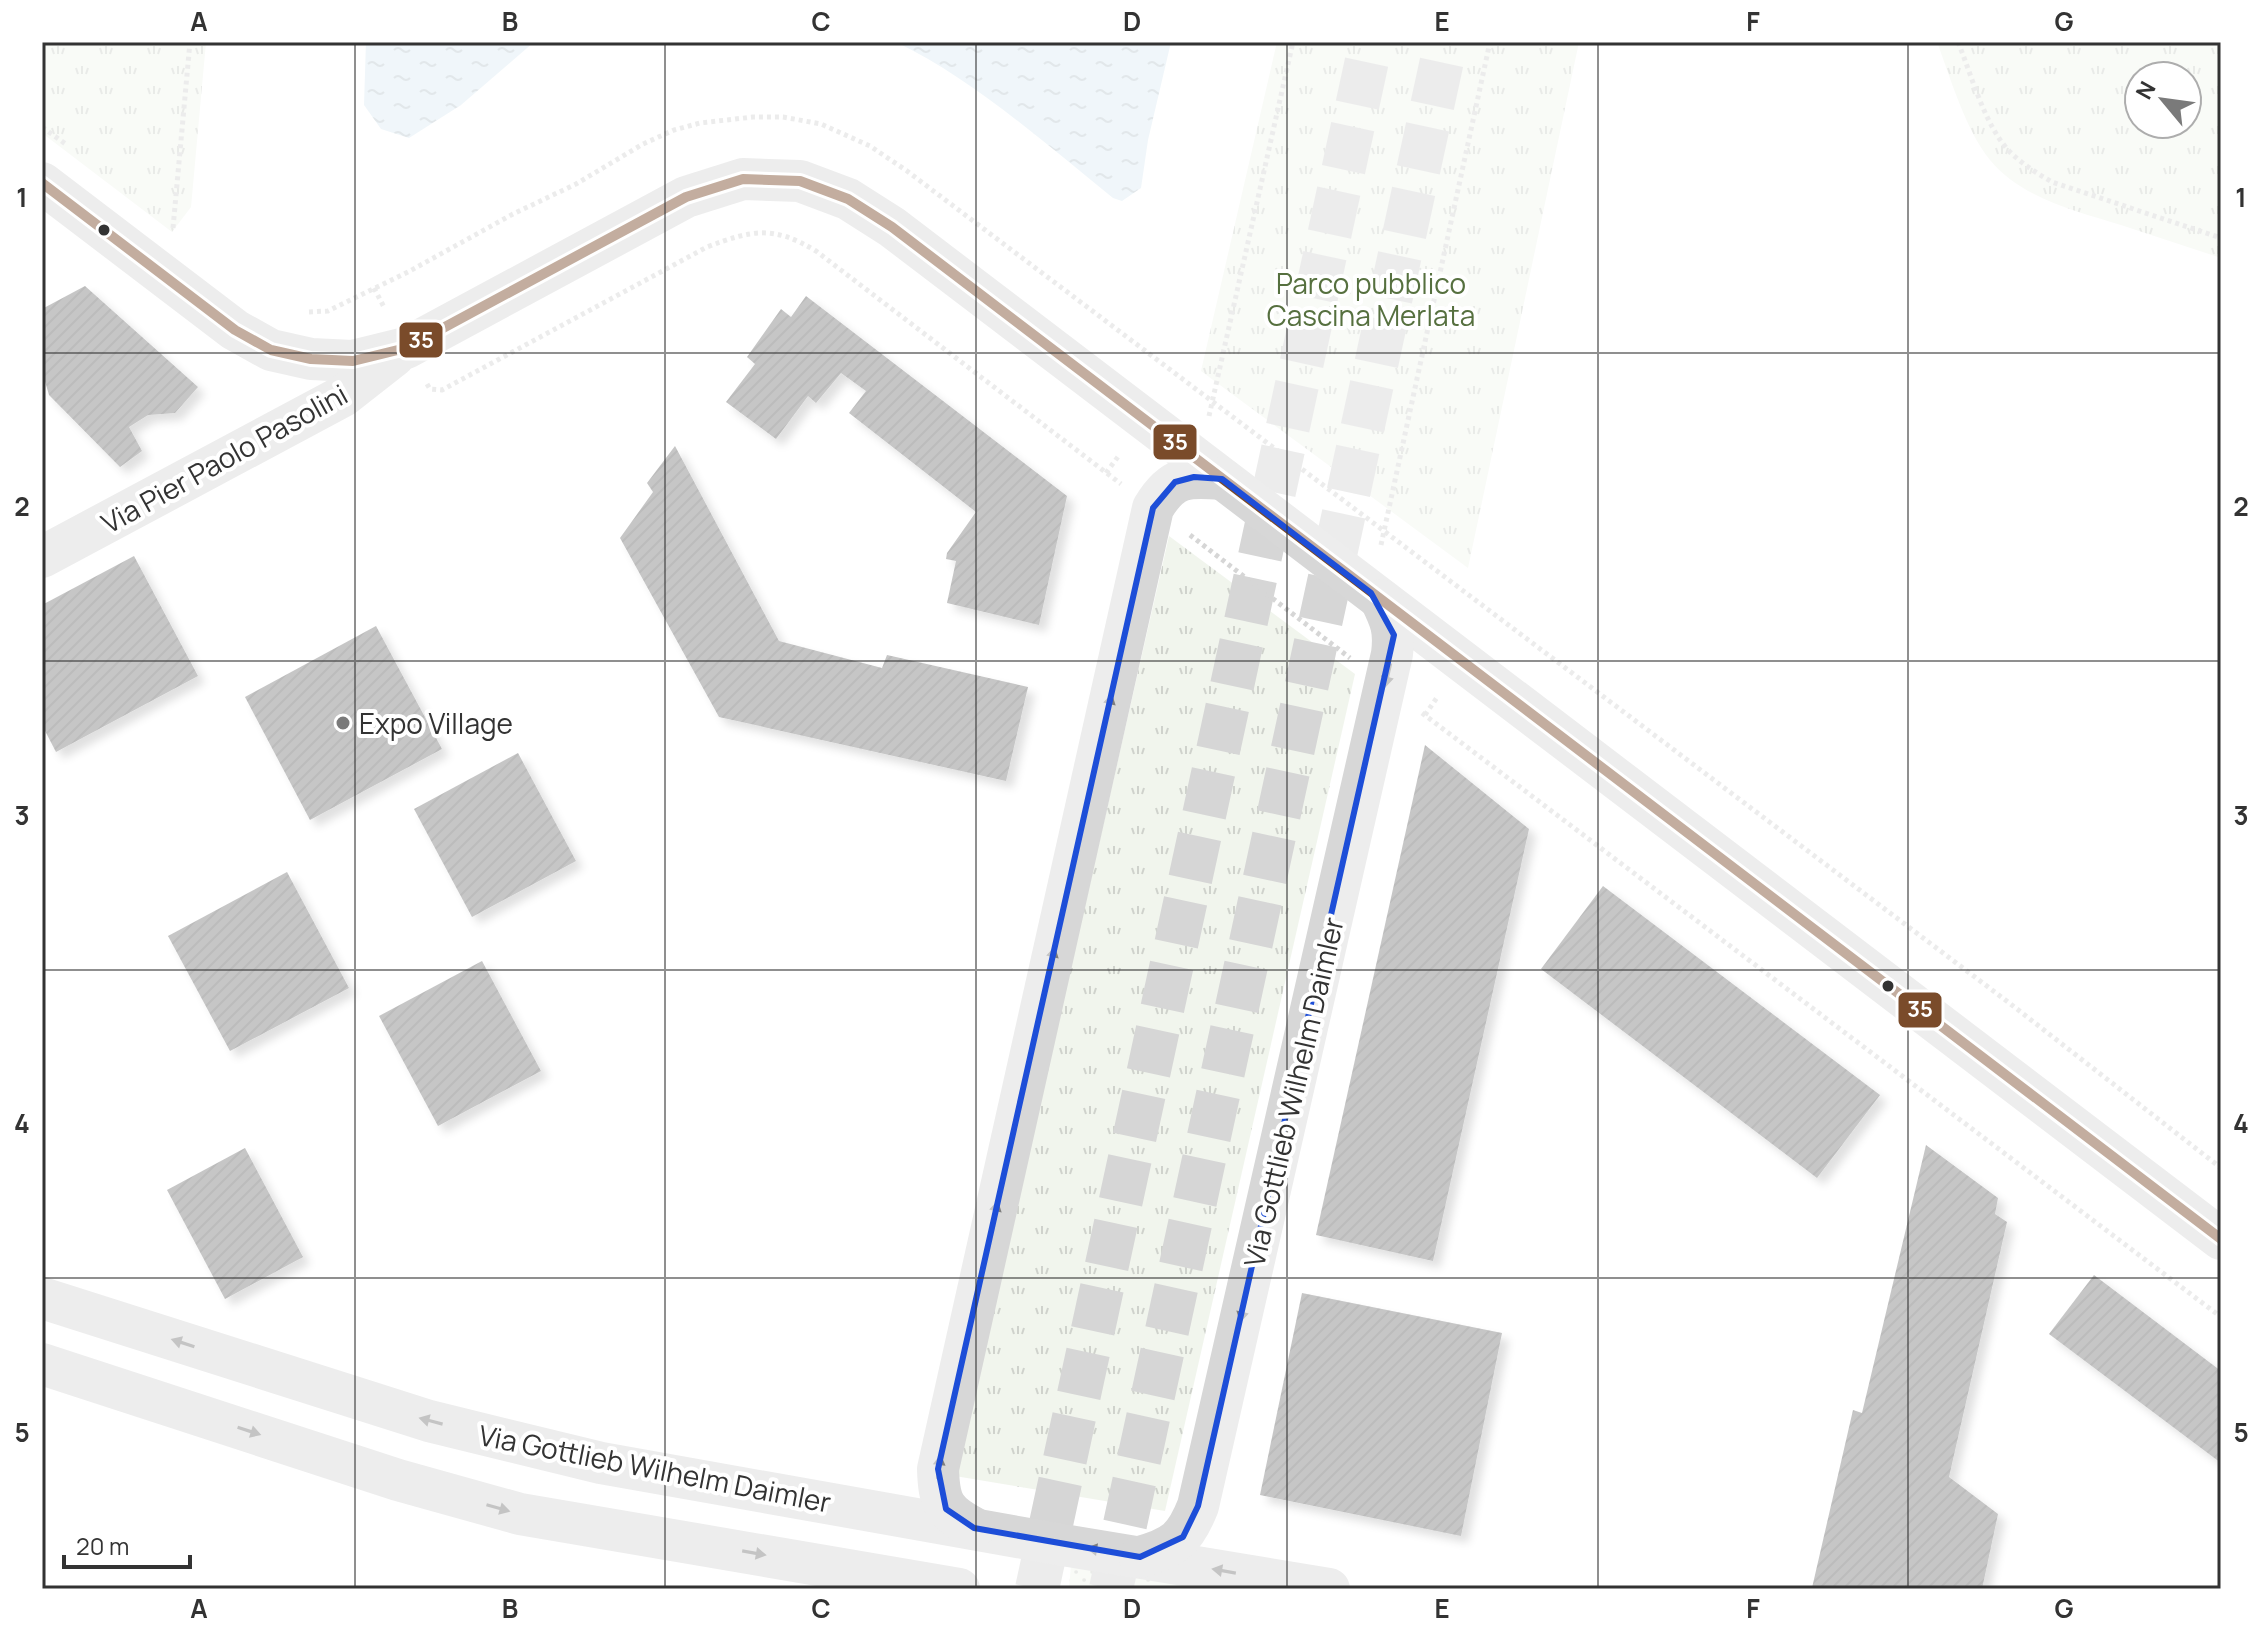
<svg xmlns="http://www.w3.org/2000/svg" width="2263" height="1631" viewBox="0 0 2263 1631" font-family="Manrope,sans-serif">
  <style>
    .grass { fill: url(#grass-dots) }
    .park { fill: url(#park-tufts); fill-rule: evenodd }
    .water { fill: url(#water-ripples) }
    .building { fill: url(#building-hatch); filter: url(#shadow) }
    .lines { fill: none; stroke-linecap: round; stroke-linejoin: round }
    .trunk-tunnel { stroke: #d6d6d6; stroke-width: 44; stroke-dasharray: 44 22; stroke-linecap: butt }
    .path { stroke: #d6d6d6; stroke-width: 5; stroke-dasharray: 4 4; stroke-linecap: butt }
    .minor { stroke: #d7d7d7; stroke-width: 42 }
    .bus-1-casing { stroke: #fff; stroke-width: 16 }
    .bus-1 { stroke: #7a4b2a; stroke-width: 10 }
    .oneway { fill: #7d7d7d }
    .marked { fill: none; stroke: #1d4ed8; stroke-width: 6; stroke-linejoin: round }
    .grid { fill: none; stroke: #333; stroke-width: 2; stroke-opacity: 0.55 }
    .bus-dot { fill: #333; stroke: #fff; stroke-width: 3 }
    .poi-dot { fill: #7a7a7a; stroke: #fff; stroke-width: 3 }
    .labels { text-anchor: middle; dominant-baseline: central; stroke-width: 8; stroke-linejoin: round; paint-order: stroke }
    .park-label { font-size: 28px; fill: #56703f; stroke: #fff }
    .street-label { font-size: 28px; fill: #333; stroke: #fff }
    .poi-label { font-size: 28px; fill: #333; stroke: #fff; text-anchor: start }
    .line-badge { stroke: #fff; stroke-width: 3 }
    .badge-label { font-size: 22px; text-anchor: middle; font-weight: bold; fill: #fff }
    .neatline { fill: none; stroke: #333; stroke-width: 3 }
    .grid-label { font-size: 26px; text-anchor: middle; font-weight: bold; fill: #333 }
  </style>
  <defs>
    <pattern id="grass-dots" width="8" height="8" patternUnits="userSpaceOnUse" patternTransform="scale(2)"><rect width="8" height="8" fill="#f1f5ed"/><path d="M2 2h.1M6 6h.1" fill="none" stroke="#cfd2cc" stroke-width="1.8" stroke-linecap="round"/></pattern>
    <pattern id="park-tufts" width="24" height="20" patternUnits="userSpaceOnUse" patternTransform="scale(2)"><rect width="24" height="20" fill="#f1f5ed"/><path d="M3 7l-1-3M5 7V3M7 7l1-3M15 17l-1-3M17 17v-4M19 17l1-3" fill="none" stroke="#cfd2cc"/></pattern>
    <pattern id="water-ripples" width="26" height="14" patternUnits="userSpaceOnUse" patternTransform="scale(2)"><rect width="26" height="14" fill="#ddebf3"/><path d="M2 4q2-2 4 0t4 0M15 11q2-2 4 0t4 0" fill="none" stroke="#becad1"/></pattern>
    <pattern id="building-hatch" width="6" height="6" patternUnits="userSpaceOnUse" patternTransform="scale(2)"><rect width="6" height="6" fill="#818181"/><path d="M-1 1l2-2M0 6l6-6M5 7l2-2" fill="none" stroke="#6a6a6a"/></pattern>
    <filter id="shadow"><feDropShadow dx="7" dy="7" stdDeviation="4" flood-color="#0004"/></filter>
  </defs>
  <rect width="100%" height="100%" fill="#fff"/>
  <path class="grass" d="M 1071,1565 L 1213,1589 L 1069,1589 Z"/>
  <g class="park">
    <path d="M 42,42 L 206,42 L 191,207 L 172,232 L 42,133 Z"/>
    <path d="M 1277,42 L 1579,42 L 1468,568 L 1201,371 Z"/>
    <path d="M 1937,42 L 2221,42 L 2221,258 C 2188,247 2154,236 2121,225 C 2076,211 2021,198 1990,160 C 1965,129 1951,79 1937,42 ZM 2139,76 L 2187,76 L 2187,124 L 2139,124 Z"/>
    <path d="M 1169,536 L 1355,674 L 1165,1511 L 955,1476 Z"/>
  </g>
  <g class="water">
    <path d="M 366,42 L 534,42 L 461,105 L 409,138 L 381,129 L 364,105 Z"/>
    <path d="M 896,42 L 1171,42 L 1148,140 L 1141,188 L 1122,201 L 1113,198 C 1046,144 973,79 896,42 Z"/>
  </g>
  <g class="building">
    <path d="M 85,286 L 198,387 L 175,413 L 148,415 L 129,427 L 142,451 L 120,467 L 49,395 L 42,371 L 42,309 Z"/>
    <path d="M 806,296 L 1067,496 L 1039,625 L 947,603 L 956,561 L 946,559 L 947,553 L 976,512 L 849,413 L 866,391 L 841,373 L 816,403 L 808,396 L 776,439 L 726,402 L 755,364 L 747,357 L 781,309 L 791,317 Z"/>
    <path d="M 675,446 L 779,641 L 882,668 L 887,655 L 1028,687 L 1006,781 L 719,717 L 620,538 L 653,492 L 647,483 Z"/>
    <path d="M 134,556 L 198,676 L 56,752 L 42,725 L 42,605 Z"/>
    <path d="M 376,626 L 442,749 L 310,820 L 245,697 Z"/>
    <path d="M 1425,745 L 1529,829 L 1433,1261 L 1316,1235 Z"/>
    <path d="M 518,753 L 576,861 L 472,917 L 414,809 Z"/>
    <path d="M 287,872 L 349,988 L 230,1051 L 168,936 Z"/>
    <path d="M 1603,886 L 1880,1095 L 1817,1178 L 1541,969 Z"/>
    <path d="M 482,961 L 541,1071 L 438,1126 L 379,1016 Z"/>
    <path d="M 1926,1145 L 1998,1198 L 1995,1214 L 2007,1222 L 1949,1477 L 1998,1514 L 1982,1589 L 1812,1588 L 1853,1410 L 1862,1413 Z"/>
    <path d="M 245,1148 L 303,1257 L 225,1299 L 167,1190 Z"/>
    <path d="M 2094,1275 L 2221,1371 L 2221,1463 L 2049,1334 Z"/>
    <path d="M 1302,1293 L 1502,1333 L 1461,1536 L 1260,1495 Z"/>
  </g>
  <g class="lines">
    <g class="trunk-tunnel">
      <path d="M 1037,1589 L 1371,42"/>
      <path d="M 1111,1589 L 1446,42"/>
    </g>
    <g class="path">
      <path d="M 1958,42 C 1972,76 1985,128 2012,154 C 2024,165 2038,174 2052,182 L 2221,238"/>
      <path d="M 42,127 L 67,145"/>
      <path d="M 173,228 L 190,42"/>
      <path d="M 374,288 L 385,309"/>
      <path d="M 309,312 L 328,311 L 408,272 L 513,214 L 576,184 L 643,144 L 674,130 L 700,123 L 753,117 L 783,117 L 821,124 L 870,146 L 907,171 L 2008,1002 L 2221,1168"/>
      <path d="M 427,384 L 430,389 L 442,390 L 707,247 C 752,230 773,225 816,251 L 1121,484"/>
      <path d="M 1209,416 L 1293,42"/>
      <path d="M 1106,473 L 1120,454"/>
      <path d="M 1190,535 L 1350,658"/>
      <path d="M 1381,545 L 1490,42"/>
      <path d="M 1422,713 L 2221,1317"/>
      <path d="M 1425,715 L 1438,696"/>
    </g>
    <g class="minor">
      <path d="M 42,183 L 235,330 L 271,350 L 311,359 L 353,361 L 406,348 L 686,197 L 743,179 L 800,181 L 848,199 L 892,227 L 2221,1239"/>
      <path d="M 42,557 L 343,396 L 394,356"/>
      <path d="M 42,1298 L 429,1421 L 601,1463 L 1057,1544 L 1329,1589"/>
      <path d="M 42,1364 L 398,1480 L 520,1514 L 959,1589"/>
      <path d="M 974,1528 C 944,1512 939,1503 938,1469 L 1153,508 C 1172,476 1187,476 1222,479"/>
      <path d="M 1140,1557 C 1175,1547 1185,1539 1198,1506 L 1392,654 C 1395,630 1391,621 1381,600"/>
    </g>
    <defs>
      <path id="bus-1" d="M 42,183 L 235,330 L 271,350 L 311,359 L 353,361 L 406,348 L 686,197 L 743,179 L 800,181 L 848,199 L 892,227 L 2221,1239"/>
    </defs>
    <use href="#bus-1" class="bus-1-casing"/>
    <use href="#bus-1" class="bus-1"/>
  </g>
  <defs><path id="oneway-solid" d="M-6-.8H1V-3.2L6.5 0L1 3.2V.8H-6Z" transform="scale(2)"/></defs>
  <g class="oneway">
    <use href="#oneway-solid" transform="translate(1388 675) rotate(103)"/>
    <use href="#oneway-solid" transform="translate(1109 706) rotate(-77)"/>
    <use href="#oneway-solid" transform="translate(1052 959) rotate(-77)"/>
    <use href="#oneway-solid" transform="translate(995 1213) rotate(-77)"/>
    <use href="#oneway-solid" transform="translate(1243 1310) rotate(103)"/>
    <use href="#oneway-solid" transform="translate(183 1343) rotate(-162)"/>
    <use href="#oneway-solid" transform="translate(431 1421) rotate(-165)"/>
    <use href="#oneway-solid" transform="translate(249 1431) rotate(18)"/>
    <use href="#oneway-solid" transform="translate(939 1467) rotate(-83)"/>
    <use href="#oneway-solid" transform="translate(498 1508) rotate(16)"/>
    <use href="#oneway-solid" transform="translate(1099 1550) rotate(-171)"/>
    <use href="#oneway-solid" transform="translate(754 1553) rotate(10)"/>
    <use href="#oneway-solid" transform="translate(1224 1571) rotate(-170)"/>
  </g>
  <path d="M0 0H2263V1631H0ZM 1194,477 L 1222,479 L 1371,593 L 1394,635 L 1198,1506 L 1183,1537 L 1140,1557 L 974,1528 L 946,1509 L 938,1469 L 1153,508 L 1175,482 Z" fill="#fff" fill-opacity=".55" fill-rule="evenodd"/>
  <path class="marked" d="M 1194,477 L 1222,479 L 1371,593 L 1394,635 L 1198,1506 L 1183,1537 L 1140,1557 L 974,1528 L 946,1509 L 938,1469 L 1153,508 L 1175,482 Z"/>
  <path class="grid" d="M 355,42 L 355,1589M 665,42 L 665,1589M 976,42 L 976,1589M 1287,42 L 1287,1589M 1598,42 L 1598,1589M 1908,42 L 1908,1589M 42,353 L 2221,353M 42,661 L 2221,661M 42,970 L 2221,970M 42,1278 L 2221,1278"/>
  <g class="bus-dot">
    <circle cx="104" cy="230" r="7"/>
    <circle cx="1888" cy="986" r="7"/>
  </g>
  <circle class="poi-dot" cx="343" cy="723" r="8"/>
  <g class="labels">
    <g class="park-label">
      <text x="1371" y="283">Parco pubblico<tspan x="1371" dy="32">Cascina Merlata</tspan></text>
    </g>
    <g class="street-label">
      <text transform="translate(224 458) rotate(-29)">Via Pier Paolo Pasolini</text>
      <text transform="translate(1293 1092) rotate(-77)">Via Gottlieb Wilhelm Daimler</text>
      <text transform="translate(655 1468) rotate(11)">Via Gottlieb Wilhelm Daimler</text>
    </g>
    <g class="poi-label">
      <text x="359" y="723">Expo Village</text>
    </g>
  </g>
  <g class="line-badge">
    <rect x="398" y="321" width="46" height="38" rx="8" fill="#7a4b2a"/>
    <rect x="1152" y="423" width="46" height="38" rx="8" fill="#7a4b2a"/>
    <rect x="1897" y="991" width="46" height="38" rx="8" fill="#7a4b2a"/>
  </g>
  <g class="badge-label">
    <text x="421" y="348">35</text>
    <text x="1175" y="450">35</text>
    <text x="1920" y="1017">35</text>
  </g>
  <rect width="2263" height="1631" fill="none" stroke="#ffffff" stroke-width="88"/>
  <g transform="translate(2163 100) rotate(299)"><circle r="38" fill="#ffffff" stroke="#adadad" stroke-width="2"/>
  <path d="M0-6L14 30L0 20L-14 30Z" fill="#7a7a7a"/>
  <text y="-12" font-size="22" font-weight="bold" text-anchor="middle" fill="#333333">N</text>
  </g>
  <path d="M64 1555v12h126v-12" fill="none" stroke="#333333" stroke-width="4"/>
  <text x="76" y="1555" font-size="24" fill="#333333" stroke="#ffffff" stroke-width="6" paint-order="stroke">20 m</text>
  <rect x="44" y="44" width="2175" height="1543" class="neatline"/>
  <g class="grid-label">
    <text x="199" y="31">A</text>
    <text x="510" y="31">B</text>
    <text x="821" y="31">C</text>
    <text x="1132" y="31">D</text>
    <text x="1442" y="31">E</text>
    <text x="1753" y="31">F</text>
    <text x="2064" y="31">G</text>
    <text x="22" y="207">1</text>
    <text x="2241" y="207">1</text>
    <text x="22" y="516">2</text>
    <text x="2241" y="516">2</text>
    <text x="22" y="825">3</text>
    <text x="2241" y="825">3</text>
    <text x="22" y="1133">4</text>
    <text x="2241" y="1133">4</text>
    <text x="22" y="1442">5</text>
    <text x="2241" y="1442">5</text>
    <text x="199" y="1618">A</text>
    <text x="510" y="1618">B</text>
    <text x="821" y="1618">C</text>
    <text x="1132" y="1618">D</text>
    <text x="1442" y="1618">E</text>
    <text x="1753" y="1618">F</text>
    <text x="2064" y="1618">G</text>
  </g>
</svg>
